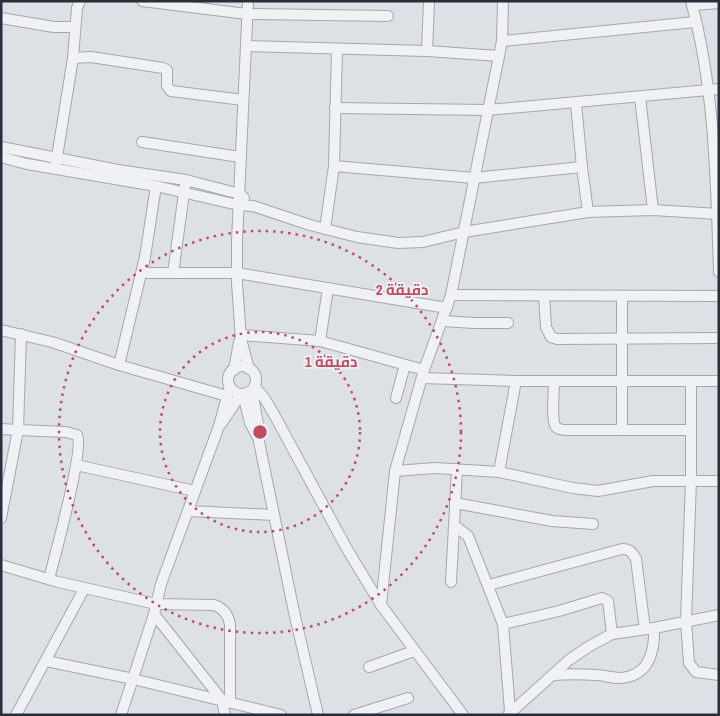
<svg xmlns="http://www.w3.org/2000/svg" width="720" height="716" viewBox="0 0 720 716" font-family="'Archivo Narrow',Cairo,sans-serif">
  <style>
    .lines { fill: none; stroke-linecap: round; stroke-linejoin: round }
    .minor-casing { stroke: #a3a7ae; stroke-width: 12 }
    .minor { stroke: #eff1f4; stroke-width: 10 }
    .ring { fill: none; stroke: #c04c60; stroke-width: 2.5; stroke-dasharray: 2.5 5 }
    .centre { fill: #c04c60; stroke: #eceff3; stroke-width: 2.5 }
    .ring-label { font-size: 15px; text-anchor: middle; font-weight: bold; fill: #c04c60; stroke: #eceff3; stroke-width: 4; stroke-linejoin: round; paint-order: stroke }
  </style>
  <rect width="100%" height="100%" fill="#dde0e5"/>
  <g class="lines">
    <defs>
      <g id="minor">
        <path d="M 142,1 L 247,14 L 388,16"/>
        <path d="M 248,1 L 237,241 L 237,283 L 241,339 L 249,369"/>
        <path d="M 691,1 C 715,89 716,181 719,272"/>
        <path d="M 692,5 L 719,3"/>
        <path d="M 1,18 L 54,27 L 75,27"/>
        <path d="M 502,41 L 695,22"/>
        <path d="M 246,46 L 427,51 L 499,56"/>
        <path d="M 427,51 L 429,1"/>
        <path d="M 73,58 L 91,57 L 163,68 L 167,70 L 167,86 L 171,91 L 243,100"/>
        <path d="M 640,97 L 653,210"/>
        <path d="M 576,103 L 582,167 L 588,212"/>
        <path d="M 335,108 L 488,110 L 719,89"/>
        <path d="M 142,142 L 240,157"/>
        <path d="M 1,147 L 118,170 L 186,180 L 240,194 L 244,198"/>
        <path d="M 1,157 L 27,164 L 156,186 L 238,205 L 253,206 L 310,225 L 357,237 L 398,243 L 423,242 L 464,232 L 588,212 L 653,210 L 719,214"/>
        <path d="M 56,163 L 73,58 L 77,8 L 80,1"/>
        <path d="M 334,166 L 474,178 L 582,167"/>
        <path d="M 156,186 L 145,257 L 119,365 L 227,396"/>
        <path d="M 325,229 L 334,166 L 337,49"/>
        <path d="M 142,273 L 237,273 L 447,308"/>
        <path d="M 173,273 L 185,186"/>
        <path d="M 451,295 L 719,296"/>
        <path d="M 544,296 L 546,327 L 551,337 L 557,339 L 719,338"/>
        <path d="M 443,321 L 474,323 L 508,323"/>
        <path d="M 1,330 L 52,342 L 119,365"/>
        <path d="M 21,334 L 18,430 L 66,432 L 77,435 C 85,447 54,559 49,579"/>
        <path d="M 241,335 L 320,341 L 424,370"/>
        <path d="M 320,341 L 328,288"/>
        <circle cx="242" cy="380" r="14"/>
        <path d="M 234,370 L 239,342 L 241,339"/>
        <path d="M 422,378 L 516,381 L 719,381"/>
        <path d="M 554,382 C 554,391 551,421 556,427 C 559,430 565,430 568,430 L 691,430"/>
        <path d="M 691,382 L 691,480 L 686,621 L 689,663 L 696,672 L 719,675"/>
        <path d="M 255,387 L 265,399 L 276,418 L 347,549 L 381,605 L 463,715"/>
        <path d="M 252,391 L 258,424 L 258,437 L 294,612 L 318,715"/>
        <path d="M 243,394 L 250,423 L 257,436"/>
        <path d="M 396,398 L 405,365"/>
        <path d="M 221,424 L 241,394"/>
        <path d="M 1,429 L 18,430 L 1,518"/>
        <path d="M 622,430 L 622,296"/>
        <path d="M 76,465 L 195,491"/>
        <path d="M 395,471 L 435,468 L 499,472 L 573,488 L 598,491 L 653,481 L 719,481"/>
        <path d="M 499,472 L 516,381"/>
        <path d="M 455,503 L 552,521 L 593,524"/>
        <path d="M 188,511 L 274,515"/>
        <path d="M 454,525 L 468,536 L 503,624 L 510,711"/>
        <path d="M 1,565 L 58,582 L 156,604 L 214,605 C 223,608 228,614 230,624 L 230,702"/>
        <path d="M 451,582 L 457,469"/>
        <path d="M 489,585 L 622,549 C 630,549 632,552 636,559 L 645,629"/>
        <path d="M 381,605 L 395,471 L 424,370 L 451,295 L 502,41 L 503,1"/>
        <path d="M 154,614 L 222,700 L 225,715"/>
        <path d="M 503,624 L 559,611 L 602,598 L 608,601 L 612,634"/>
        <path d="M 46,661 L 133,679 L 281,715"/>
        <path d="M 369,667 L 414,651"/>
        <path d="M 553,675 C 568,674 582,674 596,675 C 604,675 611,678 619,678 C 648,677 655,653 654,628"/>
        <path d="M 16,715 L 84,589"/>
        <path d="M 121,715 L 154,614 L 161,584 L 219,426 L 230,386"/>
        <path d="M 354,715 L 408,698"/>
        <path d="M 508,715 L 569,660 L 588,647 L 612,634 L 654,628 L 719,615"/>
      </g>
    </defs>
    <use href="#minor" class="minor-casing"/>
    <use href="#minor" class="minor"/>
  </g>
  <g class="ring">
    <circle cx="260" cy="432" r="100"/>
    <circle cx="260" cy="432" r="201"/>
  </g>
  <circle cx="260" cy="432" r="8" class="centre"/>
  <g class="ring-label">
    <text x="402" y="295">2 دقيقة</text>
    <text x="331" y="367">1 دقيقة</text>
  </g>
  <rect width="720" height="716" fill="none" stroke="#282f3a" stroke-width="5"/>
</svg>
